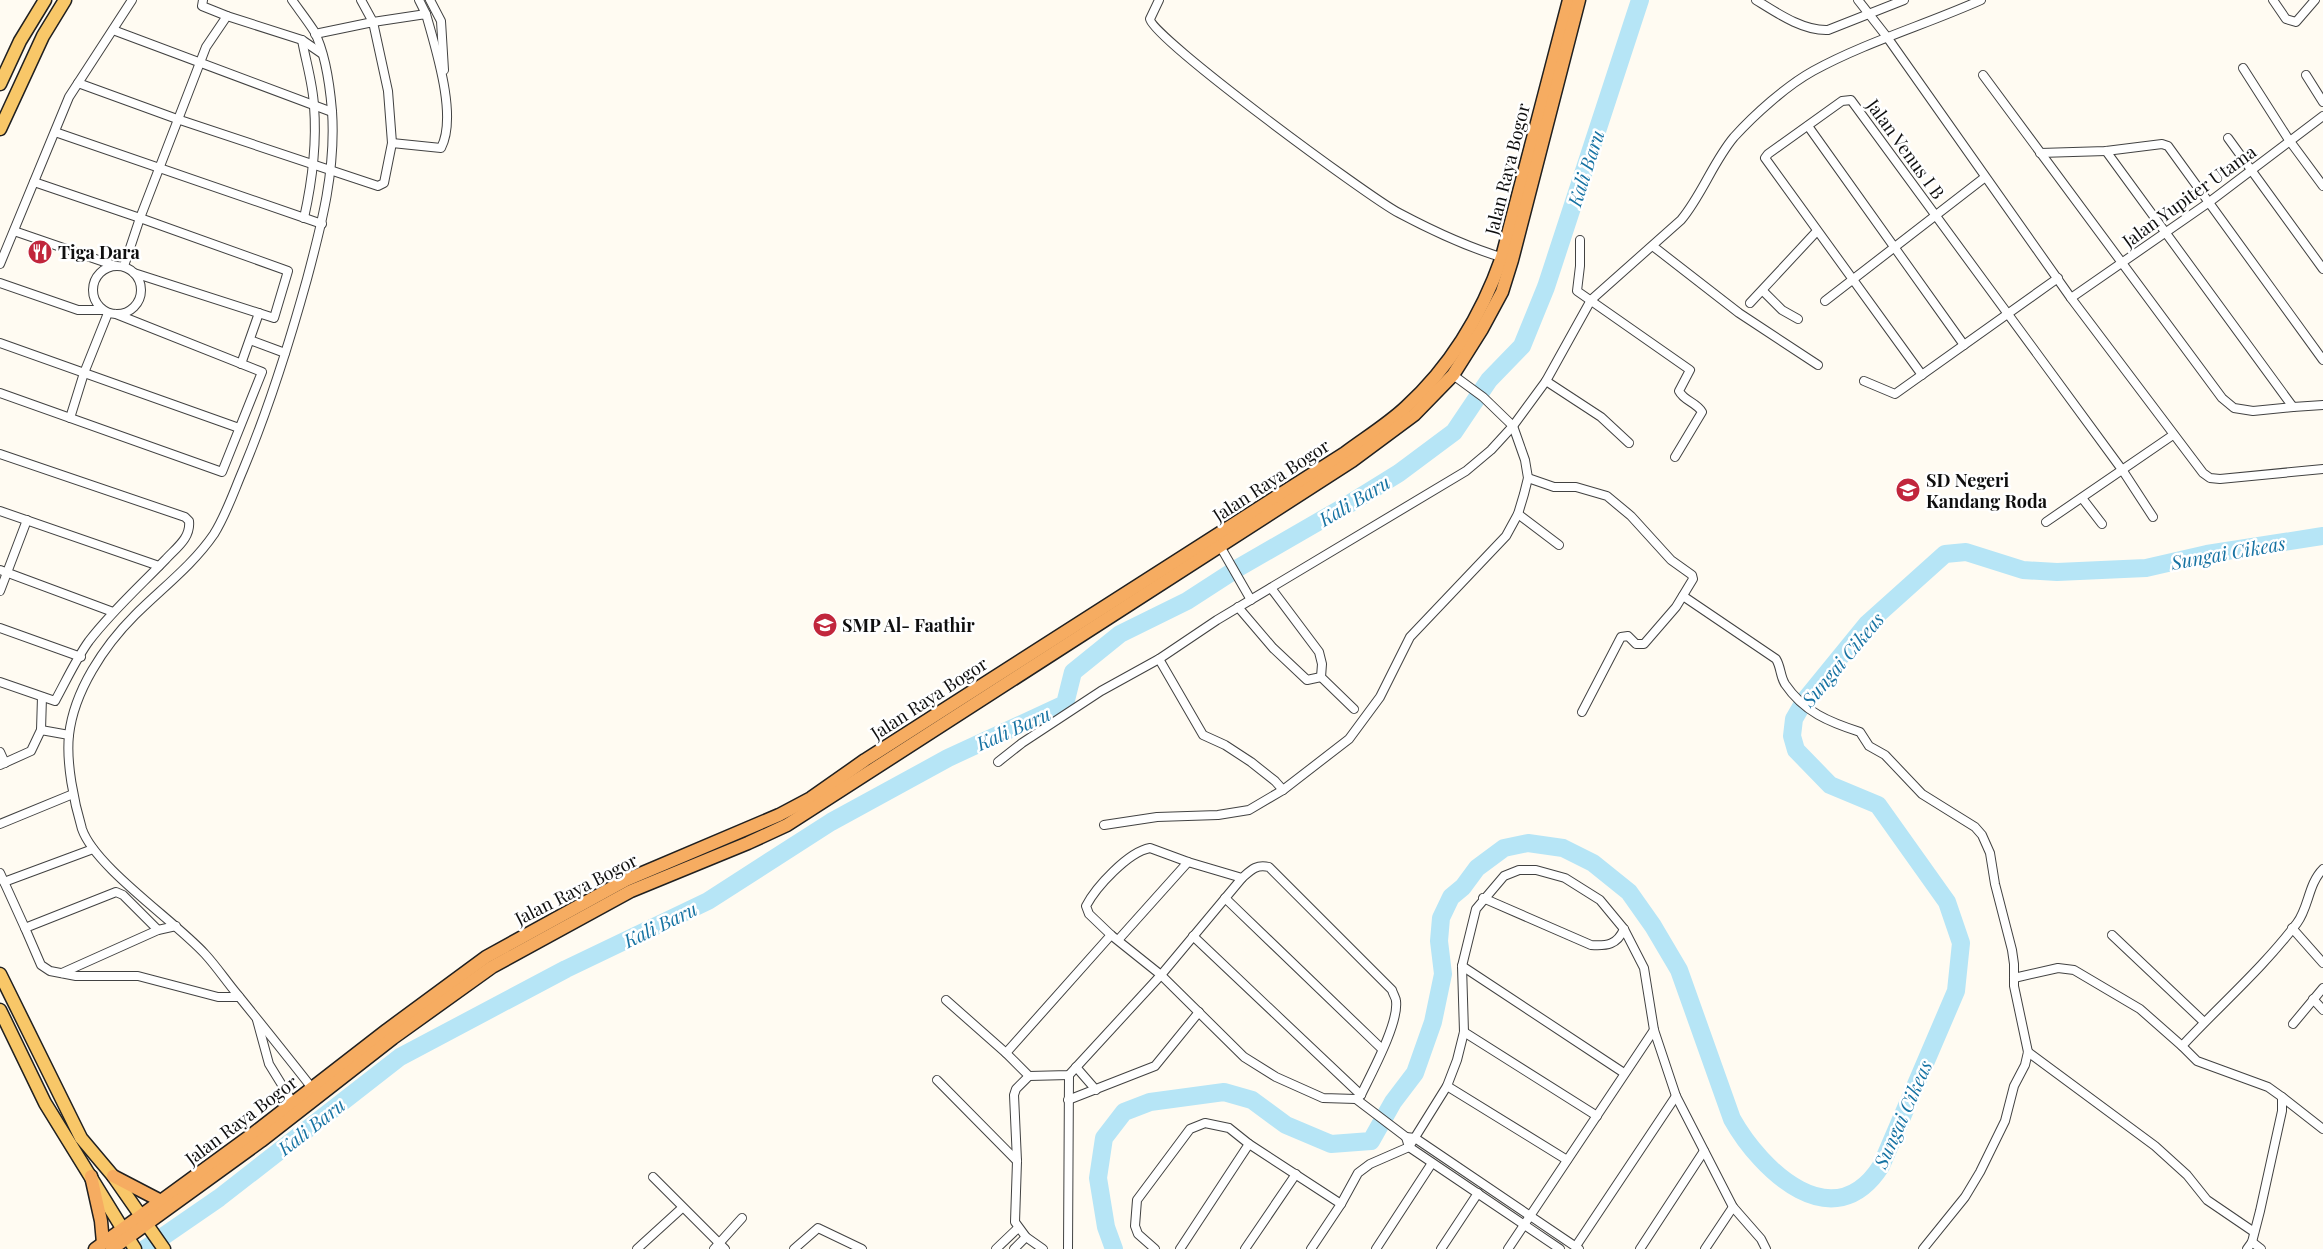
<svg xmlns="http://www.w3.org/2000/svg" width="2323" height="1249" viewBox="0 0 2323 1249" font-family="'Playfair Display',serif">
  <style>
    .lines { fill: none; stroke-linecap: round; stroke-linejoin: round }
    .river { stroke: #b6e5f6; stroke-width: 18 }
    .minor-casing { stroke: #424242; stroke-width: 10 }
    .primary-casing { stroke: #202020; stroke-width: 15 }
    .trunk-casing { stroke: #202020; stroke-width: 15 }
    .minor { stroke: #fff; stroke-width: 8 }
    .primary { stroke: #f8c768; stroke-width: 12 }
    .trunk { stroke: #f6ac61; stroke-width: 12 }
    .labels { text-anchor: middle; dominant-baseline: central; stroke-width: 5; stroke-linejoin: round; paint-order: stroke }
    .street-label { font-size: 18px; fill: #0f0f0f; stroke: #fff }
    .poi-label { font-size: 18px; font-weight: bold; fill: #0f0f0f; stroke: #fff; text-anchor: start }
    .water-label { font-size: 19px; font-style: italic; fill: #1773a3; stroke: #fff }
  </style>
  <rect width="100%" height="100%" fill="#fffbf2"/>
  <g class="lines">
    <g class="river">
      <path d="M 145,1249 L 219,1198 L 400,1057 L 566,969 L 708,901 L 831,822 L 948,758 L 1065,704 L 1073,672 L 1120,634 L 1187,601 L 1238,568 L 1349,504 L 1399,473 L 1454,432 L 1489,380 L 1522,346 L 1546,287 L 1640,0"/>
      <path d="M 1114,1249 L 1106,1227 L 1098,1178 L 1104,1138 L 1124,1112 L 1150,1102 L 1224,1092 L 1252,1100 L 1286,1125 L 1331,1144 L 1371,1141 L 1393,1102 L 1415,1073 L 1433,1022 L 1443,974 L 1439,941 L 1441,918 L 1451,897 L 1463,887 L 1477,868 L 1504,848 L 1528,843 L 1563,848 L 1593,863 L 1629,892 L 1653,926 L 1679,970 L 1732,1119 C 1761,1171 1834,1240 1881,1166 L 1956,991 L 1961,943 L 1947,902 L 1878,805 L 1830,785 L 1796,750 L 1792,736 L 1794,719 L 1805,700 L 1867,624 L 1945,554 L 1966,552 L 2023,570 L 2057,572 L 2146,568 L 2207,554 L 2323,536"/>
    </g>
    <defs>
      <g id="minor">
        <path d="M 203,0 L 202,6 L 227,16"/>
        <path d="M 292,0 C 299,10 307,20 314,31 C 325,52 330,87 332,111 C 336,169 322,223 307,279 C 289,344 269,408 243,470 C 234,491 226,515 214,534 C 193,565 161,589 135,615 C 104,646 74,691 69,735 C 66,763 74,802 82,829 C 95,867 175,921 205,954 C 217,967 226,981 237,994 C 262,1025 287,1056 312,1088"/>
        <path d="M 361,0 L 373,22 L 426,14 C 435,47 458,116 441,148 L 392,143"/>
        <path d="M 419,0 L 426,14"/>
        <path d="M 430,0 L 441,21 L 444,70"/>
        <path d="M 1159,0 L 1150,19 C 1151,37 1370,198 1399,213 C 1431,230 1470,248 1504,258"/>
        <path d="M 1756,0 C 1777,13 1803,31 1828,30 L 1904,0"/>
        <path d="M 1858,0 L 1887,37 L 2071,298 L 2203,473 L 2210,478 L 2220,479 L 2323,469"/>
        <path d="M 2273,0 L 2286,19 L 2296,22 L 2315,0"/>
        <path d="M 113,30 L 332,112"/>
        <path d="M 302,40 C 306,62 313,84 314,106 C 317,143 312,182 304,218"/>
        <path d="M 2243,68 L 2289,140 L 2323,186"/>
        <path d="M 1983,75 L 2222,398 L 2234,408 L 2253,411 L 2293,407"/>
        <path d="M 2306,75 L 2323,102"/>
        <path d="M 78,83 L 177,119 L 378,186 L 384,183 L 392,143 L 388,91 L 373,22 L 315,34"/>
        <path d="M 1808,126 L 1964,345"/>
        <path d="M 55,132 L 322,224"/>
        <path d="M 2228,138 L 2323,269"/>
        <path d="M 2106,151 L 2293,407 L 2323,405"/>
        <path d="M 2040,153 L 2106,151 L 2162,144 L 2168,146 L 2323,360"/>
        <path d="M 34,182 L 140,218 L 124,266"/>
        <path d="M 14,231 L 113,265"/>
        <path d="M 1580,240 L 1580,266 L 1577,291 L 1690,370 L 1679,391 C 1684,401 1696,402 1702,412 L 1675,457"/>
        <path d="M 1654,247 L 1739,313 L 1818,365"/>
        <path d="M 0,264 L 69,97 L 132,0"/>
        <circle cx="117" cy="290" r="24"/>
        <path d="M 134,273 L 274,318 L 288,271 L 140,218 L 206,47 L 227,16 L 302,40 L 321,53"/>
        <path d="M 0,283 L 78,310 L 102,310"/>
        <path d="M 1763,291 L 1782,310 L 1798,319"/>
        <path d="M 2071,298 L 2208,203 L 2323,116"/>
        <path d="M 1825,301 L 1984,178"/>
        <path d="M 1750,303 L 1817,231"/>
        <path d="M 250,340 L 285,353"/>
        <path d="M 0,343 L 239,428"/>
        <path d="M 241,364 L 259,313"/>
        <path d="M 1922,375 L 1765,158 L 1768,154 L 1842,101 L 1851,100 L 2123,471 L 2153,517"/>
        <path d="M 1546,381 L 1601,417 L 1629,443"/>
        <path d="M 1864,381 L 1895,394 L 2058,278"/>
        <path d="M 0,393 L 222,472 L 262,372 L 116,314"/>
        <path d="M 70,418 L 84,373 L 108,313"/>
        <path d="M 0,454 L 185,517 L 189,521 C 191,538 176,548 166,559 C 140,586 112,611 89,641 C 76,659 66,681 55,701 L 0,682"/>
        <path d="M 1528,478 L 1554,487 L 1576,487 L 1607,496 L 1631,516 L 1671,560 L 1692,575 L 1693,579 L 1676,607 L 1644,644 L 1636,644 L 1628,636 L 1621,637 L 1582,712"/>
        <path d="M 2082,498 L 2102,524"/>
        <path d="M 0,511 L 159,566"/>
        <path d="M 1518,514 L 1559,545"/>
        <path d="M 2046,522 L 2173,435"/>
        <path d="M 1220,546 L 1251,600"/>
        <path d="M 0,570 L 113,612"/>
        <path d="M 1271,588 L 1319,652 L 1322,664 L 1321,677 L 1354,709"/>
        <path d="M 0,591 L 27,520"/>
        <path d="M 1683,596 L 1776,659 C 1781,667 1780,676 1785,684 C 1804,712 1829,722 1860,732 L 1869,746 L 1885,755 L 1922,794 L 1975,827 L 1982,835 L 1990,853 L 1995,884 L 2012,950 L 2014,964 L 2014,986 L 2028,1052 L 2025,1065 L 2014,1086 L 2005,1121 L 1980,1172 L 1965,1197 L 1923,1249"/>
        <path d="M 1238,607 L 1273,648 L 1307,680 L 1321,677"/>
        <path d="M 0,628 L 81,657"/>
        <path d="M 1159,659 L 1203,735 L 1225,745 L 1251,762 L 1275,781 L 1283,790"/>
        <path d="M 41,730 L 42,697"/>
        <path d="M 0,752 L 5,763"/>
        <path d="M 998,762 L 1022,743 L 1101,691 L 1159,659 L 1217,620 L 1466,471 L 1491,450 L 1513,426 L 1546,381 L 1591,300 L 1681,220 C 1702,195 1713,162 1734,137 C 1754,115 1786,86 1813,71 C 1866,42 1925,25 1981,0"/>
        <path d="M 0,765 L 31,751 L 41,730 L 69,735"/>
        <path d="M 0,824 L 73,794"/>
        <path d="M 1104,825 L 1157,817 L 1218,815 L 1249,810 L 1283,790 L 1349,739 L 1380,697 L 1410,637 L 1506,536 L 1518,514 L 1524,494 L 1528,478 L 1525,460 L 1513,426 L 1483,397 L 1453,375"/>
        <path d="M 1150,848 L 1188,862 L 1242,878 C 1251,870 1256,864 1269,867 L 1392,990 C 1393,994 1396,998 1396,1001 C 1399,1023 1371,1074 1361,1095 L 1356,1099 L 1323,1098 L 1276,1077 L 1244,1057 L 1161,975 L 1111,935 L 1089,914 L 1086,906 C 1096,887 1128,852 1150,848 Z"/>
        <path d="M 0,873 L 25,928"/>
        <path d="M 4,882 L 93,849"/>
        <path d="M 1225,898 L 1382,1049"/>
        <path d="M 1483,898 L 1591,945 C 1607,946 1617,945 1624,929"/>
        <path d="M 2292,928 L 2323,963"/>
        <path d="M 158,930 L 123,895 L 116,892 L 25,928 L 41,965 L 50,971 L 76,976 L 138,976 L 218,997 L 239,997"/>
        <path d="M 2112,935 L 2204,1022"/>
        <path d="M 1193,936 L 1361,1095"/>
        <path d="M 1119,939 L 1188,862"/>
        <path d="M 1462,966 L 1624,1073"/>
        <path d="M 62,973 L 158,930 L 176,926"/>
        <path d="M 2014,978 L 2058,968 L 2074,970 L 2140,1009 L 2182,1046"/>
        <path d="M 2313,999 L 2323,1010"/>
        <path d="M 946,1000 L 1006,1053 L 1029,1076"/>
        <path d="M 257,1020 L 269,1064 L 293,1103"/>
        <path d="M 2293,1024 L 2323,988"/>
        <path d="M 1464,1032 L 1597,1116"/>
        <path d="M 2028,1052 L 2155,1146 L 2187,1175 L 2207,1200 L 2254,1232"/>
        <path d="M 1006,1053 L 1111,935"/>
        <path d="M 1076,1067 L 1096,1090"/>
        <path d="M 937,1080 L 1017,1161"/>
        <path d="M 1447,1086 L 1567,1160"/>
        <path d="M 2282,1097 L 2323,1129"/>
        <path d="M 1356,1099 L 1406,1137"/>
        <path d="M 1068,1100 L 1155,1066 L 1199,1012"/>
        <path d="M 653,1177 L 725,1249"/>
        <path d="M 2252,1242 L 2261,1249"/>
        <path d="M 1576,1246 L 1676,1096"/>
        <path d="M 637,1249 L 682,1208"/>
        <path d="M 714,1249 L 742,1218"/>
        <path d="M 794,1249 L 818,1228 L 862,1249"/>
        <path d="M 996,1249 L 1018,1228"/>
        <path d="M 1014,1249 L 1026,1237"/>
        <path d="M 1043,1249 L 1026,1237 L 1015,1222 L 1017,1161 L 1014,1095 L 1016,1089 L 1029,1076 L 1069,1075 L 1161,975 L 1242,878"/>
        <path d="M 1068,1249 L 1069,1075"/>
        <path d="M 1155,1249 L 1138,1234 L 1135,1226 L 1137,1200 L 1190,1129 L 1205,1123 L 1229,1128 L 1249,1144 L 1341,1204"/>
        <path d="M 1180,1249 L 1249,1144"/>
        <path d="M 1245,1249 L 1296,1174"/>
        <path d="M 1311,1249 L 1341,1204 L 1358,1173 L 1370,1164 L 1409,1147 L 1447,1086 L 1457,1060 L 1464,1032 L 1462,966 L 1476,909 L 1504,876 L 1519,870 L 1536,870 L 1565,878 L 1600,900 L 1624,929 L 1644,968 L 1654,1030 L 1676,1096 L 1733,1207 L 1761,1239 L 1766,1249"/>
        <path d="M 1376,1249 L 1432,1163"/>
        <path d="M 1441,1249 L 1478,1193"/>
        <path d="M 1508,1249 L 1654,1030"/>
        <path d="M 1560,1249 L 1409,1147 L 1406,1137 L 1415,1138 L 1579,1249"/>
        <path d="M 1640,1249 L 1704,1151"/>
        <path d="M 1705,1249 L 1733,1207"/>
        <path d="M 2247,1249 L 2252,1242 L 2260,1211 L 2282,1111 L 2282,1097 L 2268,1087 L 2197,1061 L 2182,1046 C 2220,1005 2263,968 2297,923 C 2309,907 2308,884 2323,869"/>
      </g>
      <g id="primary">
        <path d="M 0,84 L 20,41 L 45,0"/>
        <path d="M 0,129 L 43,36 L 65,0"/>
        <path d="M 0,974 L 81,1138 L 113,1176 L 164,1249"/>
        <path d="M 0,1010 L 45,1103 L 135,1249"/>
      </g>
      <g id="trunk">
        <path d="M 91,1176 L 101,1221 L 103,1243"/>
        <path d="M 113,1176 L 161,1201"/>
        <path d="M 95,1249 L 254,1133 L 387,1030 L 486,957 L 626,880 L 779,815 L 811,798 L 865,760 L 1345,453 C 1365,438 1388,424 1406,407 C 1451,366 1482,314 1502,257 L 1569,0"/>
        <path d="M 112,1249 L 261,1141 L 393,1038 L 492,967 L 631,891 L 748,843 L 787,825 L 1352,461 L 1414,415 L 1453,375 L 1482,329 L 1502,292 L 1512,260 L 1579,0"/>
      </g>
    </defs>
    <use href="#minor" class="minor-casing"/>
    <use href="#primary" class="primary-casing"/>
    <use href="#trunk" class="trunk-casing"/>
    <use href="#minor" class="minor"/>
    <use href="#primary" class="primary"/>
    <use href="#trunk" class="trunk"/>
  </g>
  <defs>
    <symbol id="restaurant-disc" viewBox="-11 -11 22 22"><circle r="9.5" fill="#c1263c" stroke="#fff"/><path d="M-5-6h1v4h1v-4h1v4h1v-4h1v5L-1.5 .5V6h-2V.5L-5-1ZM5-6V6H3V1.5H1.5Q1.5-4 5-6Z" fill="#fff"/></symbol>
    <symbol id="school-disc" viewBox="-11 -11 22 22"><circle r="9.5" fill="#c1263c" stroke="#fff"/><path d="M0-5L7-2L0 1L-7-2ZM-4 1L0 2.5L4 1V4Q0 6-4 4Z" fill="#fff"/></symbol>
  </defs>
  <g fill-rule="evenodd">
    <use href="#restaurant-disc" x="26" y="238" width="28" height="28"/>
    <use href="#school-disc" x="1894" y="476" width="28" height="28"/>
    <use href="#school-disc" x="811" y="611" width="28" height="28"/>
  </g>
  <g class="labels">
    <g class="street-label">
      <text transform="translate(1906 149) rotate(54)">Jalan Venus I B</text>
      <text transform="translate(1507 169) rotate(-76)">Jalan Raya Bogor</text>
      <text transform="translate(2189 196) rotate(-36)">Jalan Yupiter Utama</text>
      <text transform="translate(1271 480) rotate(-33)">Jalan Raya Bogor</text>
      <text transform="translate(929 698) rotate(-33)">Jalan Raya Bogor</text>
      <text transform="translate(576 889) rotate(-27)">Jalan Raya Bogor</text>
      <text transform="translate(241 1120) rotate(-37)">Jalan Raya Bogor</text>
    </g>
    <g class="poi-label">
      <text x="58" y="252">Tiga Dara</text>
      <text x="1926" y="480">SD Negeri<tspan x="1926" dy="21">Kandang Roda</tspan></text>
      <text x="842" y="625">SMP Al- Faathir</text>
    </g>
    <g class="water-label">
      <text transform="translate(1585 168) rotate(-72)">Kali Baru</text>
      <text transform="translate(1354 500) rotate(-31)">Kali Baru</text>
      <text transform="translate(2228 552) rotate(-10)">Sungai Cikeas</text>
      <text transform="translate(1842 659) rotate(-50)">Sungai Cikeas</text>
      <text transform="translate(1013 728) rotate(-24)">Kali Baru</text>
      <text transform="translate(660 924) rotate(-26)">Kali Baru</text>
      <text transform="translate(1902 1114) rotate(-66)">Sungai Cikeas</text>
      <text transform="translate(311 1126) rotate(-38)">Kali Baru</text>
    </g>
  </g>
</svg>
